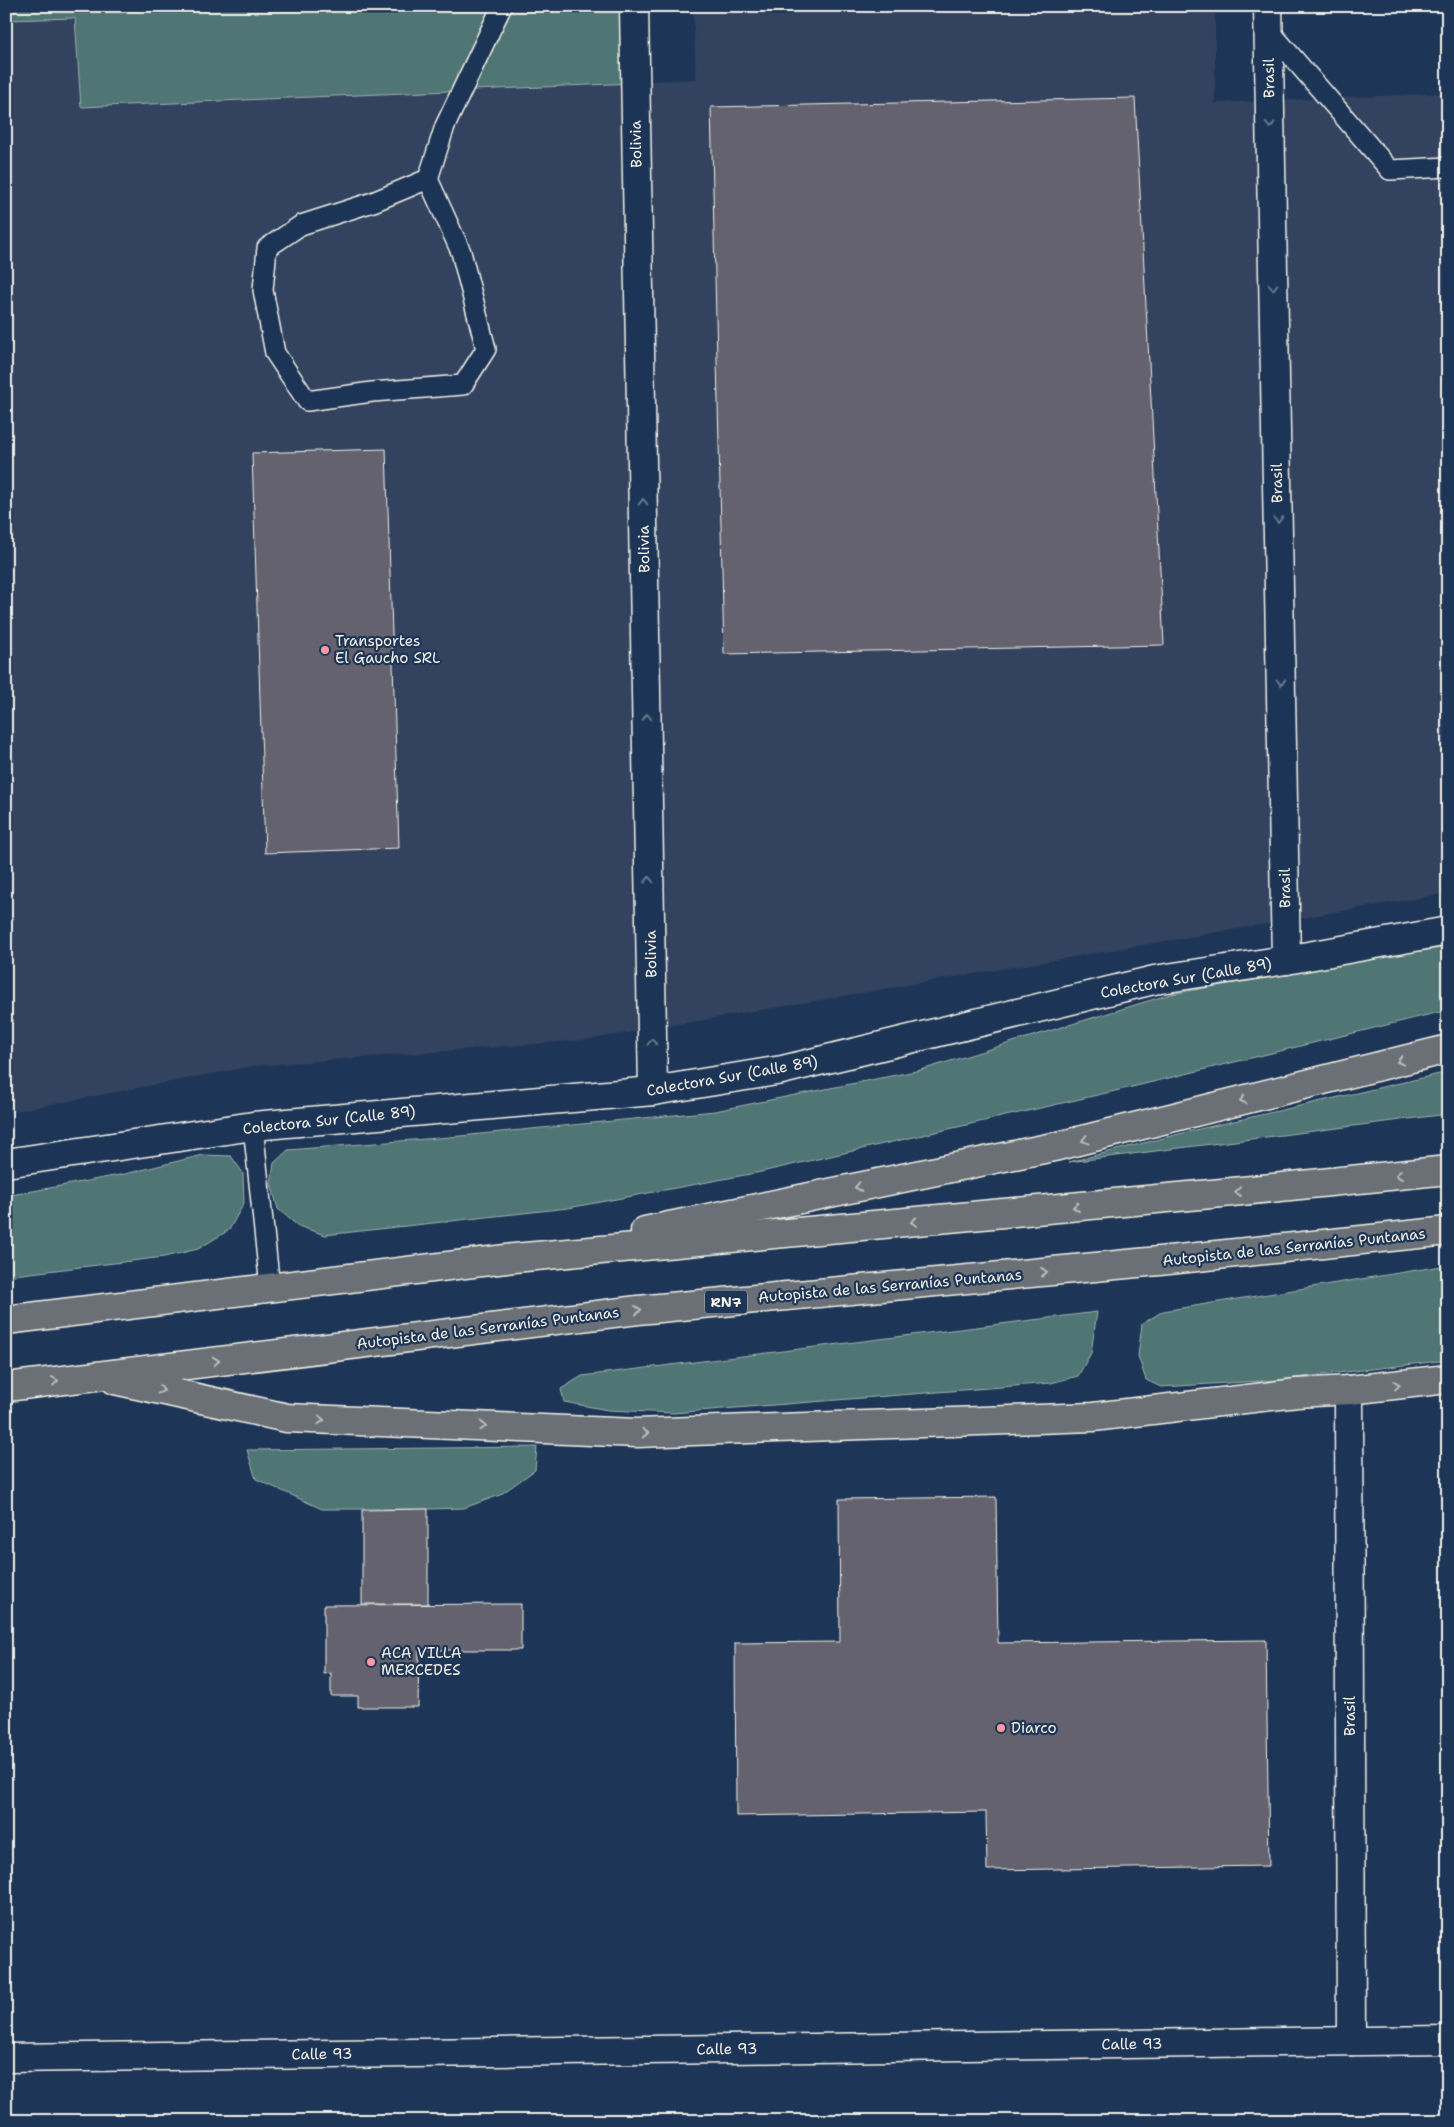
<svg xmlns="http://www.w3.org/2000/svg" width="1454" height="2127" viewBox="0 0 1454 2127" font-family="'Shantell Sans',sans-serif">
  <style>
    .built { fill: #32425e }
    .green { fill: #507475; stroke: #a2b2ae }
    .building { fill: #64626e; stroke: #f4f1e8 }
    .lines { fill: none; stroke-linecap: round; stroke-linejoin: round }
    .service-casing { stroke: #f4f1e8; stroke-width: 22 }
    .minor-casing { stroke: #f4f1e8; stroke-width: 31 }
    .primary-casing { stroke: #f4f1e8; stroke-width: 31 }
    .trunk-casing { stroke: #f4f1e8; stroke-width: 31 }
    .service { stroke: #1d3557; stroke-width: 19 }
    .minor { stroke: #1d3557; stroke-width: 28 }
    .primary { stroke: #6a7074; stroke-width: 28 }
    .trunk { stroke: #6a7074; stroke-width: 28 }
    .oneway { stroke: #68778a }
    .oneway2 { stroke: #bdbdba }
    .poi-dot { fill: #ff9aa2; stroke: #1d3557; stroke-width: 2 }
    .labels { text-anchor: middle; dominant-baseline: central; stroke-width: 4.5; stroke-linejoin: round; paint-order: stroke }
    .shield { fill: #1d3557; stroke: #b4b9bc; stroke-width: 1 }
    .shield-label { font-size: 14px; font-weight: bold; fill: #f4f1e8 }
    .street-label { font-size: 15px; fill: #f4f1e8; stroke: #1d3557 }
    .poi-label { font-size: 15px; fill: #f4f1e8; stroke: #1d3557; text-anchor: start }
  </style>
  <rect width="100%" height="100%" fill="#1d3557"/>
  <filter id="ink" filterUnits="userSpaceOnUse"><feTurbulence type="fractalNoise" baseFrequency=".02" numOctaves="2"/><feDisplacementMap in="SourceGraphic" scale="10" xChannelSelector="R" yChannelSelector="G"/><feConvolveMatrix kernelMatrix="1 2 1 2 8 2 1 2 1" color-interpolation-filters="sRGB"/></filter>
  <g filter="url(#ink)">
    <path class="built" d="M 693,6 L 1215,6 L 1215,103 L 1448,93 L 1448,893 L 586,1040 L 254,1066 L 6,1113 L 6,20 L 75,18 L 81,107 L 696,79 Z"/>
    <g class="green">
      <path d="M 6,6 L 634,6 L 635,83 L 81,107 L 75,18 L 6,20 Z"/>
      <path d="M 1448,947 L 1448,1010 L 1128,1088 L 761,1172 L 568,1208 L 325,1235 L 298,1226 L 278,1209 L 271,1184 L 274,1163 L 288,1150 L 450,1137 L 715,1111 L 921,1070 L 1171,994 L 1385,956 Z"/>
      <path d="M 1448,1072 L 1448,1114 L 1069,1162 L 1195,1130 Z"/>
      <path d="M 203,1155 L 231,1156 L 243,1173 L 244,1203 L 229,1230 L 198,1249 L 164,1257 L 6,1276 L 6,1196 L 125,1174 Z"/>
      <path d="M 1448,1265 L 1448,1360 L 1278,1380 L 1161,1387 L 1146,1380 L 1138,1356 L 1142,1324 L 1163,1311 Z"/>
      <path d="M 1097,1312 L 1091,1353 L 1078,1376 L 1051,1383 L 673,1413 L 608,1410 L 564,1402 L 561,1389 L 582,1376 Z"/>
      <path d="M 537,1447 L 535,1470 L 500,1495 L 464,1508 L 428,1509 L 322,1509 L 256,1479 L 247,1450 Z"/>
    </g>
    <g class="building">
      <path d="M 1135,98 L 1164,645 L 724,654 L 711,107 Z"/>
      <path d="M 386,449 L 399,848 L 265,853 L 252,453 Z"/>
      <path d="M 996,1497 L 998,1643 L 1266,1640 L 1269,1866 L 987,1870 L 986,1812 L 736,1816 L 735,1643 L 840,1642 L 839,1499 Z"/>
      <path d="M 428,1509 L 428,1604 L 362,1604 L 362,1510 Z"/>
      <path d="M 521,1604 L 521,1650 L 419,1650 L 418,1707 L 358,1707 L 358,1696 L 331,1696 L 331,1673 L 324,1674 L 324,1605 Z"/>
    </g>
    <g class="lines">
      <defs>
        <g id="service">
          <path d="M 1268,29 L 1390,170 L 1448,167"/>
          <path d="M 428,179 L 373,202 L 301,225 L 267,248 L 263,290 L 275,353 L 307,401 L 372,392 L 463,385 L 486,349 L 461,252 L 428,179 L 445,126 L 502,6"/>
          <path d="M 253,1126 L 270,1288"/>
        </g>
        <g id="minor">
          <path d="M 634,6 L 653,1091"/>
          <path d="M 1268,6 L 1286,960"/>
          <path d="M 6,1163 L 253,1126 L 653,1091 L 782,1070 L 1154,980 L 1286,960 L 1448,931"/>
          <path d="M 1349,1390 L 1351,2041"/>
          <path d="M 6,2058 L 1448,2040"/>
        </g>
        <path id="primary" d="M 1349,1390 L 1448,1379"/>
        <g id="trunk">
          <path d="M 645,1231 L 1058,1146 L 1448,1049"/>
          <path d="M 6,1320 L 514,1258 L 1222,1193 L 1448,1170"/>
          <path d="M 115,1380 L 287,1418 L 637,1433 L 1093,1417 L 1297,1393 L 1349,1390"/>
          <path d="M 6,1387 L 638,1310 L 1159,1261 L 1448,1231"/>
        </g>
      </defs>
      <use href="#service" class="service-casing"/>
      <use href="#minor" class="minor-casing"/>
      <use href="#primary" class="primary-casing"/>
      <use href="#trunk" class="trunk-casing"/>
      <use href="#service" class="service"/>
      <use href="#minor" class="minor"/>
      <use href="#primary" class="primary"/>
      <use href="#trunk" class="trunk"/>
    </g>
    <defs><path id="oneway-chevron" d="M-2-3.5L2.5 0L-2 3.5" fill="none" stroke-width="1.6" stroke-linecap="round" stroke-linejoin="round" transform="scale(1.25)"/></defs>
    <g class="oneway">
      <use href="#oneway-chevron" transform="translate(1270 125) rotate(89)"/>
      <use href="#oneway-chevron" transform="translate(1273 287) rotate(89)"/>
      <use href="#oneway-chevron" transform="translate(643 502) rotate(-91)"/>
      <use href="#oneway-chevron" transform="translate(1278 520) rotate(89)"/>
      <use href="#oneway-chevron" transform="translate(1281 682) rotate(89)"/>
      <use href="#oneway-chevron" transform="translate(647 717) rotate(-91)"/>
      <use href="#oneway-chevron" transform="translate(649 880) rotate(-91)"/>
      <use href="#oneway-chevron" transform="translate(652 1042) rotate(-91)"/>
    </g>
    <g class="oneway2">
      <use href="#oneway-chevron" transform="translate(1400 1061) rotate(166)"/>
      <use href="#oneway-chevron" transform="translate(1243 1100) rotate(166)"/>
      <use href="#oneway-chevron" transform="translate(1085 1140) rotate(166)"/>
      <use href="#oneway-chevron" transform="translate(1399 1175) rotate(174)"/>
      <use href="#oneway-chevron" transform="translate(858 1187) rotate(168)"/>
      <use href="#oneway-chevron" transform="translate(1238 1192) rotate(174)"/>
      <use href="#oneway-chevron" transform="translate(1076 1207) rotate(175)"/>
      <use href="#oneway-chevron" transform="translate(914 1222) rotate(175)"/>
      <use href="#oneway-chevron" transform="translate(1044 1272) rotate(-5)"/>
      <use href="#oneway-chevron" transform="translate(638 1310) rotate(-6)"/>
      <use href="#oneway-chevron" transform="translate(216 1361) rotate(-7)"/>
      <use href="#oneway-chevron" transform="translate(55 1381) rotate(-7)"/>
      <use href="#oneway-chevron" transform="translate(1397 1385) rotate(-7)"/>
      <use href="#oneway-chevron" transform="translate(161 1390) rotate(13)"/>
      <use href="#oneway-chevron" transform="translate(321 1420) rotate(2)"/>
      <use href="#oneway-chevron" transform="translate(483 1426) rotate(2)"/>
      <use href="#oneway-chevron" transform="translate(645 1433) rotate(-2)"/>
    </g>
  </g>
  <g class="poi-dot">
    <circle cx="325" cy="650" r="5"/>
    <circle cx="371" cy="1662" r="5"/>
    <circle cx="1001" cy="1728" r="5"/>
  </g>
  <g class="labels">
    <rect class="shield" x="705" y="1290.5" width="42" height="23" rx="4"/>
    <g class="shield-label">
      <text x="726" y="1302">RN7</text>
    </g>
    <g class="street-label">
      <text transform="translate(1269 78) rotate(-91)">Brasil</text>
      <text transform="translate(636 144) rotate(-91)">Bolivia</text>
      <text transform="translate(1277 483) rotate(-91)">Brasil</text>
      <text transform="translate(644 549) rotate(-91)">Bolivia</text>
      <text transform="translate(1285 888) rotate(-91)">Brasil</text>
      <text transform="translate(651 954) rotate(-91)">Bolivia</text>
      <text transform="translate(1186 978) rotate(-10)">Colectora Sur (Calle 89)</text>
      <text transform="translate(732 1076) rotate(-10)">Colectora Sur (Calle 89)</text>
      <text transform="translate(329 1120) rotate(-6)">Colectora Sur (Calle 89)</text>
      <text transform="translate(1294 1247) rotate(-6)">Autopista de las Serranías Puntanas</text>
      <text transform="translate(890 1286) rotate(-5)">Autopista de las Serranías Puntanas</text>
      <text transform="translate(488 1328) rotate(-7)">Autopista de las Serranías Puntanas</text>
      <text transform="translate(1350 1716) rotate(-90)">Brasil</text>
      <text transform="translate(1132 2044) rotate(-1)">Calle 93</text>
      <text transform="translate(727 2049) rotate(-1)">Calle 93</text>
      <text transform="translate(322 2054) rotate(-1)">Calle 93</text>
    </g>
    <g class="poi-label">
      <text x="335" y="641">Transportes<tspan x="335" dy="17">El Gaucho SRL</tspan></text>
      <text x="381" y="1653">ACA VILLA<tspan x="381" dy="17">MERCEDES</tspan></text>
      <text x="1011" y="1728">Diarco</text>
    </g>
  </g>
  <rect width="1454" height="2127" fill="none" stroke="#1d3557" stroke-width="25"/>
  <rect x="12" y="12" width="1429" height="2102" fill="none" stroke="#f4f1e8" stroke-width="2" filter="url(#ink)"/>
</svg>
